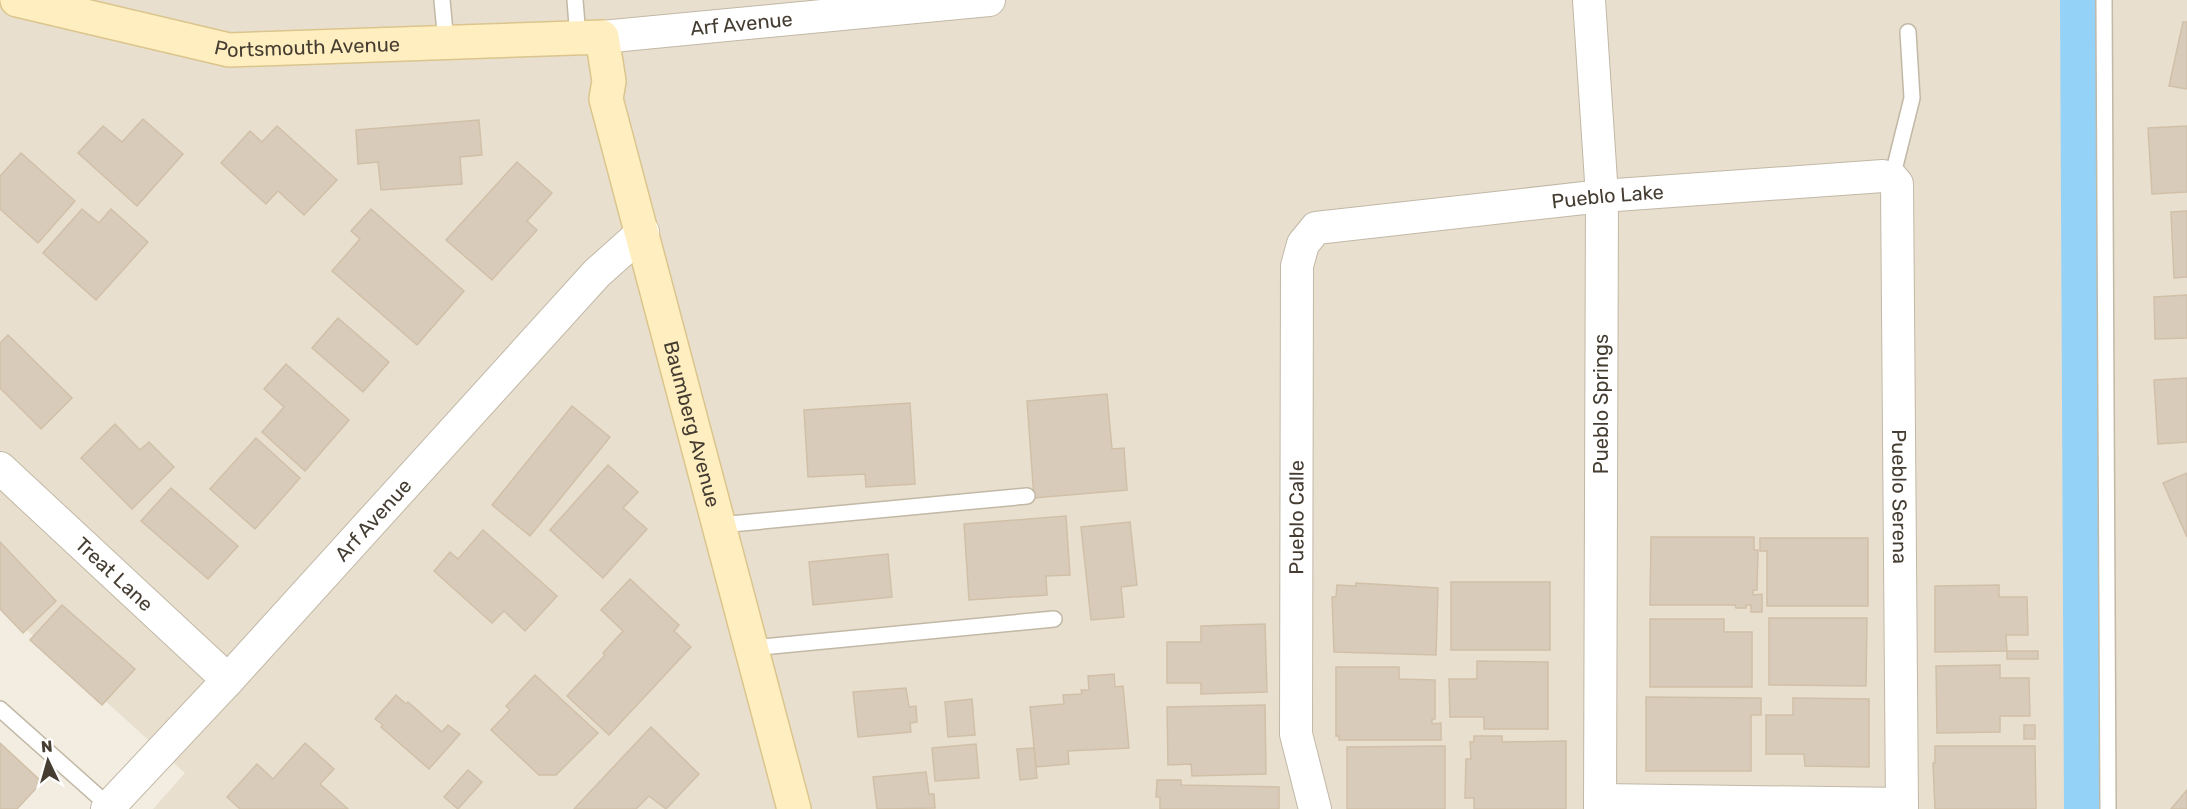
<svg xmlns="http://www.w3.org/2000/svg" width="2187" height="809" viewBox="0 0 2187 809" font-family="Rubik,sans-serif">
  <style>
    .residential { fill: #e8dfcf }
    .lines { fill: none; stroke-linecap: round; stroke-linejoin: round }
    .canal { stroke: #95d2f8; stroke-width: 36 }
    .building { fill: #d9cbb9; stroke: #d1c0a8; stroke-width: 1.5 }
    .lane-casing { stroke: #c2b8a6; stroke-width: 18 }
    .street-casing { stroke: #c2b8a6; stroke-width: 34 }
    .secondary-casing { stroke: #dbc58d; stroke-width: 36 }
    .lane { stroke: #fff; stroke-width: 15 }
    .street { stroke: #fff; stroke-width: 32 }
    .secondary { stroke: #ffeebf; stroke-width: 33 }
    .labels { text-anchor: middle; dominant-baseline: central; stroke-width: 5; stroke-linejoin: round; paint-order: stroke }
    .street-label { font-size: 20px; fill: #453d32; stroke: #fff }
  </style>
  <rect width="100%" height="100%" fill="#f3ede1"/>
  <path class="residential" d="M 0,0 L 2187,0 L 2187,809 L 153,809 L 185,773 L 0,606 Z"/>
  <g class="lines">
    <path class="canal" d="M 2078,0 L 2082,809"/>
  </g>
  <g class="building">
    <path d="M 2183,22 L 2187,22 L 2187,89 L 2169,86 Z"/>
    <path d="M 143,119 L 183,154 L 137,206 L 78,153 L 103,126 L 122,142 Z"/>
    <path d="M 479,120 L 482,155 L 460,157 L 462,184 L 381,190 L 378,162 L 358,164 L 356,130 Z"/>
    <path d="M 277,126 L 337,180 L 304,215 L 278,191 L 266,204 L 221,163 L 250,131 L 262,142 Z"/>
    <path d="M 2187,126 L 2187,192 L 2152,194 L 2148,128 Z"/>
    <path d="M 21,153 L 75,201 L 38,243 L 0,209 L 0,176 Z"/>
    <path d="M 517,162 L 552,193 L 527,221 L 537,230 L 492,280 L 446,240 Z"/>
    <path d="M 82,209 L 99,223 L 111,209 L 148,242 L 96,300 L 43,253 Z"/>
    <path d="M 371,209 L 464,291 L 417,345 L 332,271 L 360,239 L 351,231 Z"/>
    <path d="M 2187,211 L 2187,277 L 2174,278 L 2171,212 Z"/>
    <path d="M 2187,295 L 2187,338 L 2155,339 L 2154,297 Z"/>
    <path d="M 338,318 L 389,362 L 363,392 L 312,348 Z"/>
    <path d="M 8,335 L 72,398 L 41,429 L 0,388 L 0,343 Z"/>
    <path d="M 286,364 L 349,420 L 305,471 L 262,432 L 284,407 L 264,389 Z"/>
    <path d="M 2187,378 L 2187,442 L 2158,444 L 2154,380 Z"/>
    <path d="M 1107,394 L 1112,449 L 1124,448 L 1127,490 L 1034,498 L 1027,401 Z"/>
    <path d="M 910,403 L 915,484 L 866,487 L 865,474 L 808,477 L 804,410 Z"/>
    <path d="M 572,406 L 610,437 L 530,536 L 492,505 Z"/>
    <path d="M 115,424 L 140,450 L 149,442 L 174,467 L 132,509 L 81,458 Z"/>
    <path d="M 256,438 L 300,478 L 255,529 L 210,489 Z"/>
    <path d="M 608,465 L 638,492 L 623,508 L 647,529 L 603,578 L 550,530 Z"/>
    <path d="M 2187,473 L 2187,537 L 2163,483 Z"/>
    <path d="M 171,488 L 238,546 L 208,579 L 141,521 Z"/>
    <path d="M 1066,516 L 1070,575 L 1046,576 L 1047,595 L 969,600 L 964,524 Z"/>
    <path d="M 1130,522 L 1137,585 L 1121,587 L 1124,617 L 1091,620 L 1081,527 Z"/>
    <path d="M 483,530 L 557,596 L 525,631 L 504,611 L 492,623 L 434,571 L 450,552 L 458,559 Z"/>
    <path d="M 1651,537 L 1754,537 L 1754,550 L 1758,550 L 1757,590 L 1753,590 L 1753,595 L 1762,594 L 1762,612 L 1751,612 L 1751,605 L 1746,605 L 1746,608 L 1736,608 L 1735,605 L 1650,605 Z"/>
    <path d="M 1760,538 L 1868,538 L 1868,606 L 1767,606 L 1767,551 L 1760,551 Z"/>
    <path d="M 0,542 L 56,601 L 23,633 L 0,609 Z"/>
    <path d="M 888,554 L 892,597 L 813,605 L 809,562 Z"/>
    <path d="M 630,579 L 679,625 L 674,631 L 691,647 L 609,735 L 567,696 L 605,655 L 603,653 L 623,631 L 601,610 Z"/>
    <rect x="1451" y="582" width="99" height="68"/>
    <path d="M 1356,583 L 1438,588 L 1436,655 L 1334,652 L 1332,597 L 1336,597 L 1337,585 L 1356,586 Z"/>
    <path d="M 1999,585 L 1999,597 L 2027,597 L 2028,635 L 2006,635 L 2007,651 L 1935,652 L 1935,586 Z"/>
    <path d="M 62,605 L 135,669 L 102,705 L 30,640 Z"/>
    <path d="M 1769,618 L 1867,618 L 1866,686 L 1769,685 Z"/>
    <path d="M 1650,619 L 1724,619 L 1724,632 L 1752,632 L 1752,687 L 1650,687 Z"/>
    <path d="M 1265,624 L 1267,692 L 1201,694 L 1201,683 L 1167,683 L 1167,642 L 1201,642 L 1201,626 Z"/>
    <rect x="2007" y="651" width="31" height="8"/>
    <path d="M 1477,661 L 1548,662 L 1548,729 L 1484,729 L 1484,717 L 1450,717 L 1449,679 L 1477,679 Z"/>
    <path d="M 2000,665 L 2000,678 L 2029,678 L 2030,716 L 2000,716 L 2000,732 L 1937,733 L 1936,666 Z"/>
    <path d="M 1336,667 L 1399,667 L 1399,679 L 1435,680 L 1435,719 L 1432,719 L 1432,724 L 1441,723 L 1441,740 L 1339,740 L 1339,736 L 1336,736 Z"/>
    <path d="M 1114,674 L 1115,687 L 1123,686 L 1129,748 L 1068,751 L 1069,764 L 1036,767 L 1030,707 L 1064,704 L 1063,695 L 1082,694 L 1081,690 L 1089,690 L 1088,676 Z"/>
    <path d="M 535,675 L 598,733 L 556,775 L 539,775 L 491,730 L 510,710 L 506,706 Z"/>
    <path d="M 906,688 L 909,707 L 916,706 L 917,722 L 910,723 L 911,732 L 858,737 L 853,692 Z"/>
    <path d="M 396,695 L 406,704 L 408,702 L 442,732 L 448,725 L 460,734 L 429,769 L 381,727 L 383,725 L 375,719 Z"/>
    <path d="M 1646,697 L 1761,698 L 1761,715 L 1751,715 L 1751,771 L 1646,771 Z"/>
    <path d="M 1793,698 L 1869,699 L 1869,767 L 1805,766 L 1804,754 L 1766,754 L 1766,715 L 1793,715 Z"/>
    <path d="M 972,699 L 975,735 L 948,737 L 945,702 Z"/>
    <path d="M 1265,705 L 1266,774 L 1192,776 L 1191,764 L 1168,765 L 1167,707 Z"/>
    <rect x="2024" y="725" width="11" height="14"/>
    <path d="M 651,727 L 699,774 L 666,809 L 649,796 L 636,809 L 574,809 Z"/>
    <path d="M 1474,736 L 1502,736 L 1502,742 L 1566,741 L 1566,809 L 1474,809 L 1474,798 L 1465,798 L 1466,759 L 1471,759 L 1470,742 L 1474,742 Z"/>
    <path d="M 0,743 L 42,782 L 17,809 L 0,809 Z"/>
    <path d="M 305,743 L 334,769 L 320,784 L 348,809 L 240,809 L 227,797 L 257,764 L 273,779 Z"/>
    <path d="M 976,744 L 979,778 L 935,781 L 932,748 Z"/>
    <path d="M 1445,746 L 1445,809 L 1347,809 L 1347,747 Z"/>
    <path d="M 1935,746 L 2035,746 L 2036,809 L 1935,809 L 1933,763 L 1935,763 Z"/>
    <path d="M 1034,748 L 1037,778 L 1020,780 L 1017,749 Z"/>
    <path d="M 468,770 L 482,782 L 458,809 L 444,797 Z"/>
    <path d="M 926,772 L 929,794 L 934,794 L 935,808 L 877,809 L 873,777 Z"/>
    <path d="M 1157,780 L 1181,780 L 1181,785 L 1279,787 L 1279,809 L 1160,809 L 1160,797 L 1156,797 Z"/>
    <path d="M 2187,790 L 2187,809 L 2171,809 Z"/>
  </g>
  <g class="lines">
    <defs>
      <g id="lane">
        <path d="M 442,0 L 446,43"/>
        <path d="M 575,0 L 578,38"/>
        <path d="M 2104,0 L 2108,809"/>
        <path d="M 1892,178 L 1912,98 L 1908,32"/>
        <path d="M 720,525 L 1027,496"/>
        <path d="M 751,648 L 1054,619"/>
        <path d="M 0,709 L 109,806"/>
      </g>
      <g id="street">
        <path d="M 1589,0 L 1602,196 L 1600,809"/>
        <path id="s1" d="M 602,37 L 989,0"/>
        <path id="s2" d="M 0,468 L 228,680"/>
        <path d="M 1600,800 L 1902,804"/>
        <path id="s3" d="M 107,809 L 228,680 L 597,273 L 643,232"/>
        <path id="s4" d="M 1315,809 L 1296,734 L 1297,266 L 1303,244 L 1316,228 L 1602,196 L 1883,176 L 1892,178 L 1897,184 L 1902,809"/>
      </g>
      <g id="secondary">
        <path id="s5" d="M 17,0 L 229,50 L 602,37 L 609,81 L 606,99 L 794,809"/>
      </g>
    </defs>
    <use href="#lane" class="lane-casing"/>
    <use href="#street" class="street-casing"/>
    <use href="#secondary" class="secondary-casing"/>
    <use href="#lane" class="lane"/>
    <use href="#street" class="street"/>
    <use href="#secondary" class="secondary"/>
  </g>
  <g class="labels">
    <g class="street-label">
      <text stroke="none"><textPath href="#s1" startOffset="140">Arf Avenue</textPath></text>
      <text stroke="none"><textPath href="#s5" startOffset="296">Portsmouth Avenue</textPath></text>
      <text stroke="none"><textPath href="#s4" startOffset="882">Pueblo Lake</textPath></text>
      <text transform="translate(1601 404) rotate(-90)">Pueblo Springs</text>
      <text stroke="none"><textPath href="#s5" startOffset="990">Baumberg Avenue</textPath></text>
      <text stroke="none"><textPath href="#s4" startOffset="1488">Pueblo Serena</textPath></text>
      <text stroke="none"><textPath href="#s4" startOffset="294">Pueblo Calle</textPath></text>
      <text stroke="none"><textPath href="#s3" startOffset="393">Arf Avenue</textPath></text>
      <text stroke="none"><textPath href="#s2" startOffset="156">Treat Lane</textPath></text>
    </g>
  </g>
  <g transform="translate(48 761) rotate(355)" stroke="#ffffff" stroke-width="4.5" paint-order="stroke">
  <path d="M0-4.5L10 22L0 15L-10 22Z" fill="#453d32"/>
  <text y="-9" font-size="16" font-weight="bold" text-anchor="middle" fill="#453d32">N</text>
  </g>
</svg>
